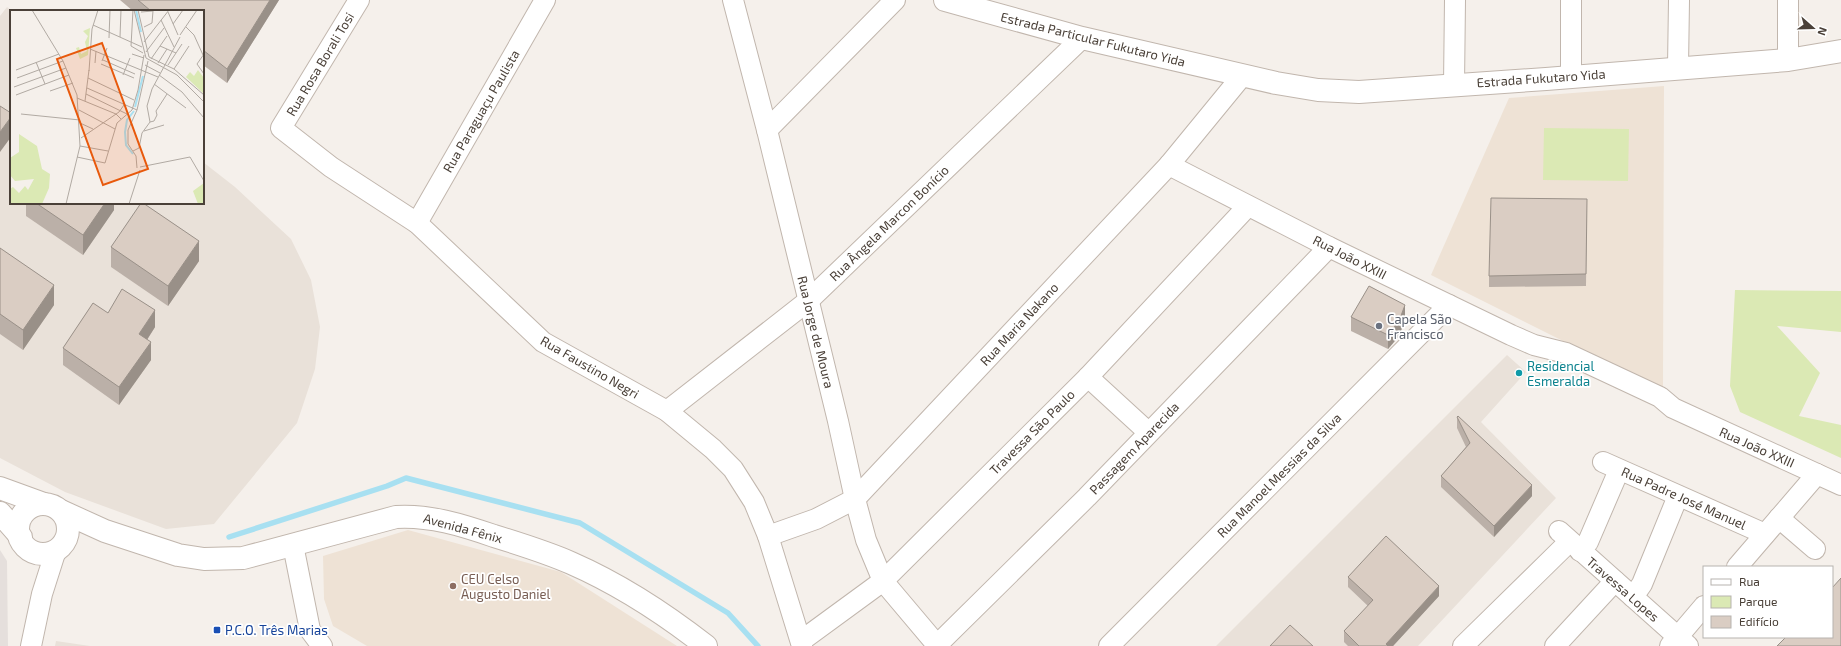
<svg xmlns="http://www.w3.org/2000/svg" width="1841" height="646" viewBox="0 0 1841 646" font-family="'Exo 2',sans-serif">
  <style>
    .residential { fill: #e9e1d9 }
    .industrial { fill: #e5dfdc }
    .education { fill: #eee2d5 }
    .green { fill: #dbe9b4 }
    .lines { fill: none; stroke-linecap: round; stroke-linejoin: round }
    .stream { stroke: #a8e0f1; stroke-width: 5.5 }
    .minor-casing { stroke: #c1b6ad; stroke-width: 22 }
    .tertiary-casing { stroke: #c1b6ad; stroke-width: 24 }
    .minor { stroke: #fff; stroke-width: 20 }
    .tertiary { stroke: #fff; stroke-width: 22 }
    .wall { fill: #bbb0a8 }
    .shaded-wall { fill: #999088 }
    .building { fill: #dacdc3; stroke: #999088 }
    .worship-dot { fill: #6b7280; stroke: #fff; stroke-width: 1.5 }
    .culture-dot { fill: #0f9aa8; stroke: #fff; stroke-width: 1.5 }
    .education-dot { fill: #8d6e63; stroke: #fff; stroke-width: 1.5 }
    .transit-dot { fill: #1a4fb4; stroke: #fff; stroke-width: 1.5 }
    .labels { text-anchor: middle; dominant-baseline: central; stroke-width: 3.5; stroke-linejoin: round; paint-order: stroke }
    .street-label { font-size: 13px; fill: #4a4038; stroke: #fff }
    .worship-label { font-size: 13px; fill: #5b616d; stroke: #fff; text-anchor: start }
    .culture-label { font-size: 13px; fill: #0d838f; stroke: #fff; text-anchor: start }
    .education-label { font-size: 13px; fill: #785e54; stroke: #fff; text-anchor: start }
    .transit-label { font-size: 13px; fill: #164399; stroke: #fff; text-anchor: start }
    .inset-river { fill: none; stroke: #a8e0f1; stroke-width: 2 }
    .inset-road { fill: none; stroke: #b1aaa3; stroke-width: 1 }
    .view { fill: #e8590c; fill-opacity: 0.15; stroke: #e8590c; stroke-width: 2 }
    .inset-edge { fill: none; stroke: #4a4038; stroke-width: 2 }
  </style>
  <rect width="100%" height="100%" fill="#f5f0eb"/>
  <g class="residential">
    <path d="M 7,7 L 12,11 L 11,203 L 203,203 L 203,162 L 235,187 L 291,239 L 311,280 L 320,327 L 315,369 L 297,423 L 214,524 L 166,529 L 65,492 L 0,458 L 0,16 Z"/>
    <path d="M 1507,355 L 1526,372 L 1481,422 L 1556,498 L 1418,646 L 1216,646 Z"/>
    <path d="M 56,641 L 90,646 L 55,646 Z"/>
  </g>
  <path class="industrial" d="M 0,550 L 7,561 L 8,646 L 0,646 Z"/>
  <g class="education">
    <path d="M 1664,86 L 1663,391 L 1431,275 L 1509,98 Z"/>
    <path d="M 408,530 L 561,572 L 677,646 L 367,646 L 333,626 L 324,599 L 323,556 Z"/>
  </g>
  <g class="green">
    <path d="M 1544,128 L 1629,129 L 1628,181 L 1543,180 Z"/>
    <path d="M 1735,290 L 1841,291 L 1841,332 L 1777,326 L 1820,373 L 1799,416 L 1841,425 L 1841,458 L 1740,412 L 1730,386 Z"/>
  </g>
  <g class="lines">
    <path class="stream" d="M 229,537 L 387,486 L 406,478 L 580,523 L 728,613 L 758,646"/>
    <defs>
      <g id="minor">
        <path d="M 359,0 L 281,128 L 331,167 L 417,223 L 543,342 L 667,411 L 713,449 L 733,469 L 754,502 L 768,536 L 802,646"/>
        <path d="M 733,0 L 767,130 L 838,421 L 855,499 L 866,540 L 883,581 L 937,645"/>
        <path d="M 1788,0 L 1788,60"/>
        <path d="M 1678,67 L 1679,0"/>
        <path d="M 1571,76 L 1571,0"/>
        <path d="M 1454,85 L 1455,0"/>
        <path d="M 767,130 L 895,0"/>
        <path d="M 1169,165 L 1329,247 L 1511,335 L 1534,345 L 1566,353 L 1660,397 L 1673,408 L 1841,485"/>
        <path d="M 417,223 L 545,0"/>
        <path d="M 1088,377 L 1148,432"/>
        <path d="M 667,411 L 808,301 L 1082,38"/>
        <path d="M 1603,462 L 1765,534"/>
        <path d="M 1779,518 L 1815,549"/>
        <path d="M 1559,531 L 1688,646"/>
        <path d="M 768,536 L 816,519 L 855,499 L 1169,165 L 1242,76"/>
        <path d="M 293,545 L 310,630 L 322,646"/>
        <path d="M 1580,551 L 1588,542 L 1619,470"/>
        <path d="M 1737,567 L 1817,474"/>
        <path d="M 1633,597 L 1642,584 L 1678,496"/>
        <path d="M 801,641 L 883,581 L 1088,377 L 1248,206"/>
        <path d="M 31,646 L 42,594 L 56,550"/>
        <path d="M 936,646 L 1087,497 L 1329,247"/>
        <path d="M 1109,646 L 1449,305"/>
        <path d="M 1463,646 L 1569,542"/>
        <path d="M 1555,646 L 1615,581"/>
        <path d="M 1670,646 L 1704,606"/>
      </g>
      <g id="tertiary">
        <path d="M 945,0 L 1082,38 L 1276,83 L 1318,90 L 1359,92 L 1546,79 L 1788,60 L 1841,51"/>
        <path d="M 0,488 L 44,504"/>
        <circle cx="43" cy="529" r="25"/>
        <path d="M 61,511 L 105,531 L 178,555 L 204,559 L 243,558 L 396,517 C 430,515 462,525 494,536 C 520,544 546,552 571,563 C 619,584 665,614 706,646"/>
        <path d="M 0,513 L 21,537"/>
      </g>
    </defs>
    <use href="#minor" class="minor-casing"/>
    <use href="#tertiary" class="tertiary-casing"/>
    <use href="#minor" class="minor"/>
    <use href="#tertiary" class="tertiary"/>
  </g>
  <g class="wall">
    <path d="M 120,0 L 279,0 L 227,83 L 203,65 L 203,11 L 133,11 Z"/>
    <path d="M 1587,199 L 1586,286 L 1489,287 L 1489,276 Z"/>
    <path d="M 26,203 L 114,203 L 114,210 L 83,255 L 26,216 Z"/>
    <path d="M 111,247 L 199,261 L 168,306 L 111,267 Z"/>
    <path d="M 0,248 L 54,305 L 23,350 L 0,334 Z"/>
    <path d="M 108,313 L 155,327 L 147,340 L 151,360 L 119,405 L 63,365 L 63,348 Z"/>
    <path d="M 1351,317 L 1405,320 L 1399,336 L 1388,349 L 1351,331 Z"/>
    <path d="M 1457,417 L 1532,496 L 1494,537 L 1441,487 L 1441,476 L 1466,447 L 1457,428 Z"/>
    <path d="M 1348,577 L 1439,596 L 1393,646 L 1348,646 L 1344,642 L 1344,631 L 1368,606 L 1348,587 Z"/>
  </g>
  <g class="shaded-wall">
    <path d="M 270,0 L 279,0 L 227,83 L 227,69 Z"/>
    <path d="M 11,117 L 11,137 L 0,152 L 0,132 Z"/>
    <path d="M 105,203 L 114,203 L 114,210 L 83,255 L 83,235 Z"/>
    <path d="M 199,241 L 199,261 L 168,306 L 168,286 Z"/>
    <path d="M 54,285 L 54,305 L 23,350 L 23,330 Z"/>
    <path d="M 1405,305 L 1405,320 L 1399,336 L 1388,349 L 1388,335 Z"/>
    <path d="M 155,310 L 155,327 L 139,352 L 139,334 Z"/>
    <path d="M 151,342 L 151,360 L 119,405 L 119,387 Z"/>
    <path d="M 1532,485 L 1532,496 L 1494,537 L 1494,526 Z"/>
    <path d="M 1439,586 L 1439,596 L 1393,646 L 1386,646 L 1386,644 Z"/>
  </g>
  <g class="building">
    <path d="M 138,0 L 270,0 L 227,69 L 203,50 L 203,11 L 151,11 Z"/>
    <path d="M 0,106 L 11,113 L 11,117 L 0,132 Z"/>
    <path d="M 1491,198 L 1587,199 L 1586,274 L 1489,276 Z"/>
    <path d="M 36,203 L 105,203 L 83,235 Z"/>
    <path d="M 141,203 L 143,203 L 199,241 L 168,286 L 111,247 Z"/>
    <path d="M 0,248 L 54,285 L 23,330 L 0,314 Z"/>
    <path d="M 1369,286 L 1405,305 L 1399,321 L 1388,335 L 1351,317 Z"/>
    <path d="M 122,289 L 155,310 L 139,334 L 151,342 L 119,387 L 63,348 L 93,303 L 108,313 Z"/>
    <path d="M 1458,416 L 1532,485 L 1494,526 L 1441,476 L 1470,443 L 1457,417 Z"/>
    <path d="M 1386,536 L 1439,586 L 1386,644 L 1388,646 L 1359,646 L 1344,631 L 1373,600 L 1348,577 Z"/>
    <path d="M 1841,578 L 1841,646 L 1777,646 L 1786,637 L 1832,637 L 1832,588 Z"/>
    <path d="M 1290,625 L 1313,646 L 1270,646 Z"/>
  </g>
  <circle class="worship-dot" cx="1379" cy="326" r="4"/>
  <circle class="culture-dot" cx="1519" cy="373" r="4"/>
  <circle class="education-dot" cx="453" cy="586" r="4"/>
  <rect class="transit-dot" x="213" y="626" width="8" height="8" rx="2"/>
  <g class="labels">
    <g class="street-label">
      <text transform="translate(1093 39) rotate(14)">Estrada Particular Fukutaro Yida</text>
      <text transform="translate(320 64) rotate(-59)">Rua Rosa Borali Tosi</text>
      <text transform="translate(1541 78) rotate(-4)">Estrada Fukutaro Yida</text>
      <text transform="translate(481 111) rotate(-60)">Rua Paraguaçu Paulista</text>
      <text transform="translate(889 223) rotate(-44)">Rua Ângela Marcon Bonício</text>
      <text transform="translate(1350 257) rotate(27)">Rua João XXIII</text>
      <text transform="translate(1019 324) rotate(-47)">Rua Maria Nakano</text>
      <text transform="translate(816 332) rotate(76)">Rua Jorge de Moura</text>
      <text transform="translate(590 367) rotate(30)">Rua Faustino Negri</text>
      <text transform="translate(1032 432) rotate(-45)">Travessa São Paulo</text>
      <text transform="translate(1757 447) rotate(24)">Rua João XXIII</text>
      <text transform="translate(1134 448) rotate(-46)">Passagem Aparecida</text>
      <text transform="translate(1279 475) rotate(-45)">Rua Manoel Messias da Silva</text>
      <text transform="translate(1684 498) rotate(24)">Rua Padre José Manuel</text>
      <text transform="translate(463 528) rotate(15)">Avenida Fênix</text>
      <text transform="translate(1623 589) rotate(41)">Travessa Lopes</text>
    </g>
    <g class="worship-label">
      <text x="1387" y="319">Capela São<tspan x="1387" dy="15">Francisco</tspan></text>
    </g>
    <g class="culture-label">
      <text x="1527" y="366">Residencial<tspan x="1527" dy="15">Esmeralda</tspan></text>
    </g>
    <g class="education-label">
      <text x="461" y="579">CEU Celso<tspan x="461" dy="15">Augusto Daniel</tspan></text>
    </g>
    <g class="transit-label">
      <text x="225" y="630">P.C.O. Três Marias</text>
    </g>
  </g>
  <g transform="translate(10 10)">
    <rect width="194" height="194" fill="#f5f0eb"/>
    <path d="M 80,18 L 78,45 L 70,49 L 66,38 L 69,37 L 71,44 L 77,41 L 75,32 L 78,26 L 73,21 ZM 188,60 L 194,68 L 194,84 L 176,67 L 180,62 L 184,66 ZM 9,124 L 27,136 L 32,159 L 40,164 L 39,178 L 32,194 L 0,194 L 0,179 L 3,177 L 9,183 L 15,176 L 18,180 L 24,169 L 5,171 L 0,165 L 0,148 L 9,142 ZM 194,173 L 194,194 L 188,194 L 183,181 Z" fill="#dbe9b4"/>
    <path class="inset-river" d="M 126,0 L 131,22M 125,97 L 133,66M 123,144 L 116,135 L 115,122 L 117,110 L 124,101"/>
    <path class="inset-road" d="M 22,0 L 53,51 L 67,85 L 70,136 L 56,194M 123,0 L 121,36 L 133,43M 124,0 L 136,48 L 167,65 L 194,92M 128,0 L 139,47 L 164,59 L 194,85M 131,2 L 143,1 L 142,13 L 134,17M 158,2 L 168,25M 151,10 L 164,37M 163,14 L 173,0M 83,15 L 132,37M 176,17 L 184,25 L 193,45M 170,25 L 187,0M 110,27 L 111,0M 99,28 L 100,0M 134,32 L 159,0M 150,36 L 166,43M 80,39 L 148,67M 136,42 L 154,18M 122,44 L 134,48M 194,44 L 187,54 L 194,64M 141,49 L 157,26M 93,50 L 125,64M 92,51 L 97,38M 26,52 L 35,74M 85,53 L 86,41M 148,53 L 157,39M 91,54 L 124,68M 135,55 L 150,63M 158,55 L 172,34M 164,59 L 179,36M 6,60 L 49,44M 79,61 L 82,19 L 88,0M 113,65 L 120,48M 149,65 L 172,82 L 194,108M 7,68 L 53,51M 78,68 L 124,90M 144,74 L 176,98M 4,77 L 56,58M 77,78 L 127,100M 40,81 L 63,73M 76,84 L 117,104M 6,85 L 59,65M 67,88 L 106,104 L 111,109M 75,91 L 79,60M 69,100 L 105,119M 11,104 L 70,110M 140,112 L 137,96 L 142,79 L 170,27M 70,113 L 83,119M 134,121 L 154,115M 71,128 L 109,102 L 114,95M 70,136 L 98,141M 123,141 L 129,138 L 132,123 L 140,112 L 144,111 L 147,105 L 146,101 L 157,84M 67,147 L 95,153 L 107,113 L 122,100 L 128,80 L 134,45M 130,157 L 180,147 L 194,171M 127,158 L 126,146 L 118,134 L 118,120 L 127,100 L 138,51M 119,194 L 130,160"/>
    <path class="view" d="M 92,33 L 138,159 L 93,175 L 47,49 Z"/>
    <rect width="194" height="194" class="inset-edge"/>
  </g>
  <rect x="1703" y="566" width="130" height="72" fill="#ffffff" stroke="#b7b3af"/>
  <rect x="1711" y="579" width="20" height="6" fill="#ffffff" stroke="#b7b3af"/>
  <text x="1739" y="586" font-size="12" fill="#4a4038">Rua</text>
  <rect x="1711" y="596" width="20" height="12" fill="#dbe9b4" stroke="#b7b3af"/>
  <text x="1739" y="606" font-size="12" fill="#4a4038">Parque</text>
  <rect x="1711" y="616" width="20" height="12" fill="#dacdc3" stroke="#b7b3af"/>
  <text x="1739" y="626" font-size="12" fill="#4a4038">Edifício</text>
  <g transform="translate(1813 28) rotate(110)" stroke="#ffffff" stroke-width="3" paint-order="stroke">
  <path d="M0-3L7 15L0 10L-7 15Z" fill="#4a4038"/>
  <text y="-6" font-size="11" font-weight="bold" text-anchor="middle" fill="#4a4038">N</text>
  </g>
</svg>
